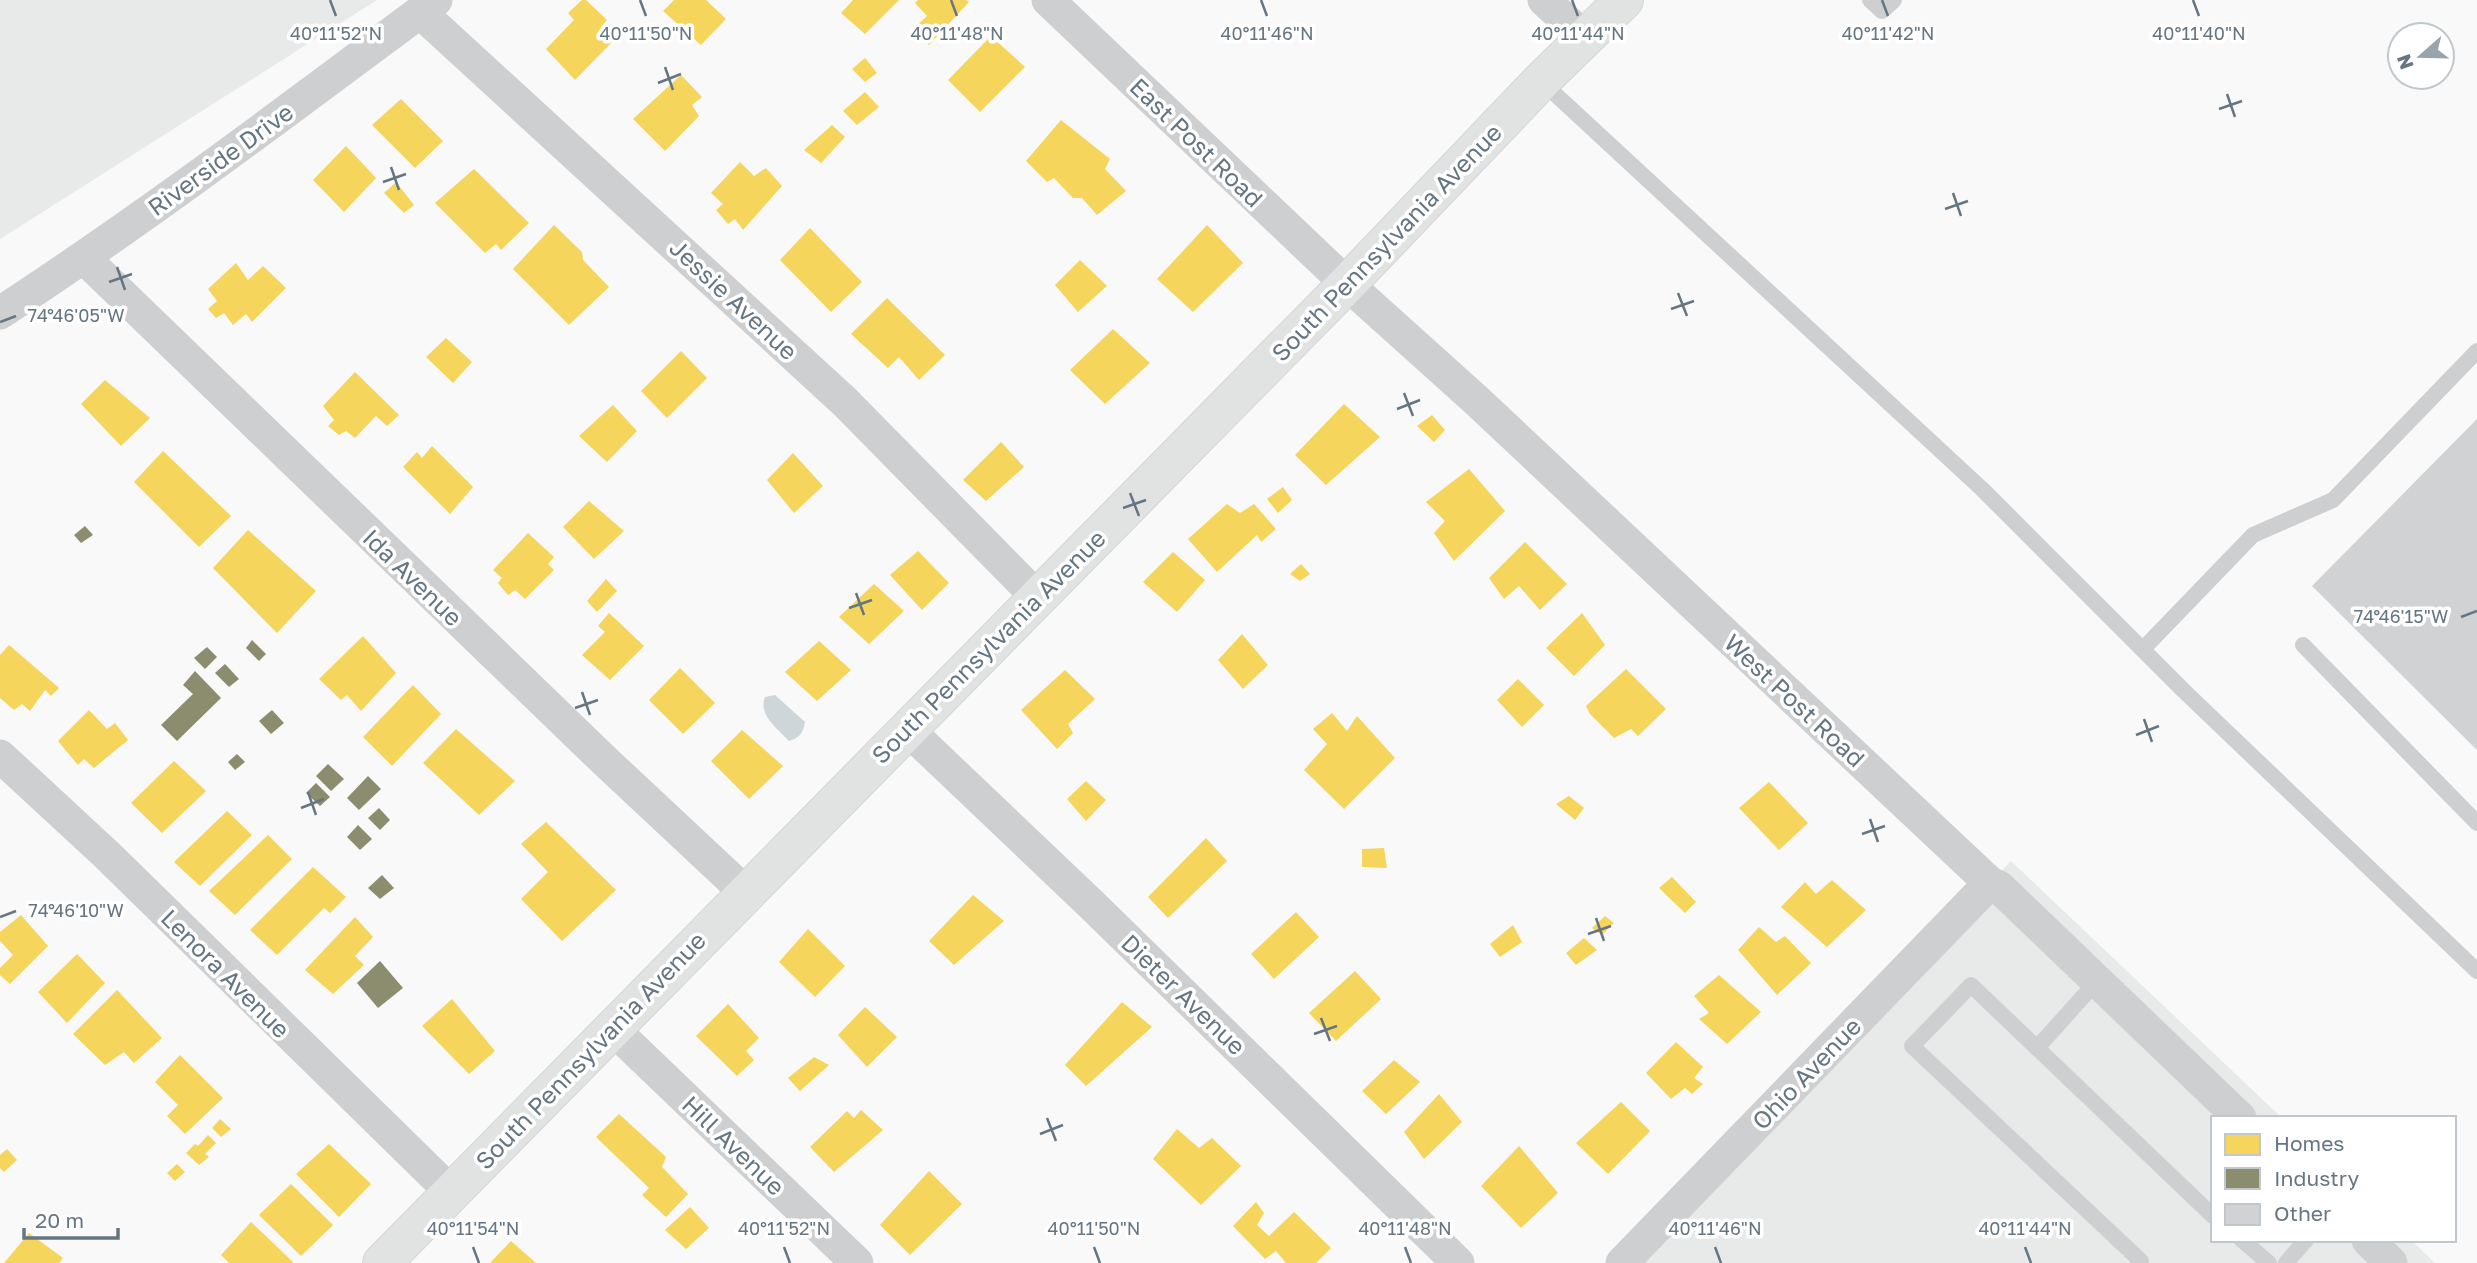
<svg xmlns="http://www.w3.org/2000/svg" width="2477" height="1263" viewBox="0 0 2477 1263" font-family="'Golos Text',sans-serif">
  <style>
    .built { fill: #e8e9e9 }
    .water { fill: #ced6d9 }
    .homes { fill: #f6d55c }
    .industry { fill: #8c8c6e }
    .building { fill: #d0d2d3 }
    .lines { fill: none; stroke-linecap: round; stroke-linejoin: round }
    .secondary-casing { stroke: #d5d6d7; stroke-width: 40 }
    .lane { stroke: #cecfd0; stroke-width: 16 }
    .street { stroke: #cecfd0; stroke-width: 33 }
    .secondary { stroke: #e1e2e2; stroke-width: 38 }
    .ticks { fill: none; stroke: #657683; stroke-width: 2.5 }
    .labels { text-anchor: middle; dominant-baseline: central; stroke-width: 7; stroke-linejoin: round; paint-order: stroke }
    .street-label { font-size: 24px; fill: #657683; stroke: #fff }
    .ticks-label { font-size: 18px; text-anchor: middle; fill: #657683; stroke: #fff; stroke-width: 7; stroke-linejoin: round; paint-order: stroke }
  </style>
  <rect width="100%" height="100%" fill="#f9f9f9"/>
  <g class="built">
    <path d="M 0,0 L 377,0 L 0,239 Z"/>
    <path d="M 2011,861 L 2282,1118 L 2213,1118 L 2213,1240 L 2411,1240 L 2435,1263 L 1623,1263 Z"/>
  </g>
  <path class="water" d="M 775,695 L 805,722 C 803,733 800,738 789,741 C 777,728 758,715 765,697 Z"/>
  <g class="homes">
    <path d="M 582,0 L 586,0 L 607,20 L 601,27 L 614,40 L 575,80 L 546,49 L 574,20 L 568,13 Z"/>
    <path d="M 674,0 L 706,0 L 726,19 L 701,45 L 663,11 Z"/>
    <path d="M 853,0 L 899,0 L 865,34 L 841,13 Z"/>
    <path d="M 918,0 L 966,0 L 969,2 L 929,45 L 913,29 L 927,16 L 915,3 Z"/>
    <path d="M 991,36 L 1025,67 L 980,112 L 948,80 Z"/>
    <path d="M 865,58 L 877,73 L 865,82 L 852,69 Z"/>
    <path d="M 681,75 L 702,97 L 692,105 L 699,116 L 665,151 L 633,119 Z"/>
    <path d="M 865,92 L 879,107 L 857,125 L 843,111 Z"/>
    <path d="M 401,99 L 443,141 L 415,168 L 372,125 Z"/>
    <path d="M 1061,120 L 1110,159 L 1105,169 L 1126,191 L 1097,215 L 1082,198 L 1073,198 L 1054,178 L 1047,182 L 1026,161 Z"/>
    <path d="M 832,125 L 845,137 L 821,163 L 804,150 Z"/>
    <path d="M 346,146 L 376,178 L 344,212 L 313,180 Z"/>
    <path d="M 740,162 L 754,176 L 766,168 L 782,186 L 743,230 L 735,219 L 728,224 L 716,210 L 723,204 L 711,193 Z"/>
    <path d="M 474,169 L 529,223 L 501,250 L 496,244 L 485,253 L 435,203 Z"/>
    <path d="M 396,182 L 414,205 L 404,213 L 384,193 Z"/>
    <path d="M 554,225 L 582,252 L 583,260 L 609,287 L 569,325 L 513,269 Z"/>
    <path d="M 1207,225 L 1243,263 L 1193,312 L 1157,279 Z"/>
    <path d="M 810,228 L 862,282 L 831,312 L 780,260 Z"/>
    <path d="M 1080,260 L 1107,286 L 1078,312 L 1055,285 Z"/>
    <path d="M 236,263 L 248,280 L 263,266 L 286,288 L 252,322 L 246,314 L 233,325 L 224,313 L 216,318 L 208,309 L 217,301 L 208,289 Z"/>
    <path d="M 887,298 L 945,355 L 919,380 L 899,357 L 888,368 L 851,334 Z"/>
    <path d="M 1113,329 L 1150,363 L 1105,404 L 1070,370 Z"/>
    <path d="M 446,338 L 472,362 L 453,383 L 426,357 Z"/>
    <path d="M 681,351 L 707,378 L 667,418 L 641,391 Z"/>
    <path d="M 355,372 L 399,415 L 387,426 L 376,416 L 355,438 L 346,431 L 339,435 L 328,426 L 334,420 L 323,406 Z"/>
    <path d="M 105,380 L 150,418 L 121,446 L 81,404 Z"/>
    <path d="M 1344,404 L 1380,437 L 1326,485 L 1295,455 Z"/>
    <path d="M 613,405 L 637,431 L 607,462 L 579,436 Z"/>
    <path d="M 1432,415 L 1445,430 L 1434,442 L 1417,426 Z"/>
    <path d="M 1001,442 L 1024,467 L 986,501 L 963,480 Z"/>
    <path d="M 432,446 L 473,487 L 450,514 L 403,467 L 417,452 L 422,458 Z"/>
    <path d="M 163,451 L 231,516 L 199,547 L 134,482 Z"/>
    <path d="M 793,453 L 823,486 L 794,513 L 767,480 Z"/>
    <path d="M 1469,469 L 1505,511 L 1454,561 L 1434,533 L 1445,521 L 1426,502 Z"/>
    <path d="M 1283,487 L 1292,500 L 1278,513 L 1267,499 Z"/>
    <path d="M 589,501 L 624,531 L 594,559 L 563,527 Z"/>
    <path d="M 1227,504 L 1240,513 L 1254,504 L 1276,529 L 1261,542 L 1257,535 L 1217,572 L 1188,539 Z"/>
    <path d="M 248,530 L 316,591 L 277,633 L 213,568 Z"/>
    <path d="M 528,533 L 554,557 L 548,564 L 554,570 L 525,599 L 515,590 L 508,595 L 498,583 L 502,578 L 493,570 Z"/>
    <path d="M 1525,542 L 1567,584 L 1540,610 L 1519,586 L 1504,599 L 1489,578 Z"/>
    <path d="M 918,551 L 949,583 L 922,610 L 890,575 Z"/>
    <path d="M 1173,552 L 1205,580 L 1177,612 L 1143,582 Z"/>
    <path d="M 1301,564 L 1310,574 L 1300,581 L 1290,574 Z"/>
    <path d="M 606,579 L 617,591 L 597,612 L 587,601 Z"/>
    <path d="M 874,584 L 904,611 L 869,644 L 839,617 Z"/>
    <path d="M 609,613 L 644,646 L 610,680 L 582,655 L 605,632 L 598,626 Z"/>
    <path d="M 1582,613 L 1605,645 L 1574,676 L 1546,648 Z"/>
    <path d="M 1242,634 L 1268,665 L 1243,689 L 1218,660 Z"/>
    <path d="M 363,636 L 396,673 L 361,711 L 347,695 L 341,700 L 319,679 Z"/>
    <path d="M 819,641 L 851,670 L 817,701 L 785,672 Z"/>
    <path d="M 9,645 L 59,688 L 51,696 L 45,690 L 30,711 L 22,704 L 14,710 L 0,698 L 0,655 Z"/>
    <path d="M 680,668 L 715,703 L 683,734 L 649,700 Z"/>
    <path d="M 1626,669 L 1666,709 L 1638,736 L 1631,729 L 1614,738 L 1590,714 L 1586,706 Z"/>
    <path d="M 1065,670 L 1095,699 L 1068,724 L 1073,733 L 1057,749 L 1021,710 Z"/>
    <path d="M 1518,679 L 1544,705 L 1522,727 L 1497,700 Z"/>
    <path d="M 413,685 L 441,714 L 392,766 L 363,737 Z"/>
    <path d="M 89,710 L 107,729 L 115,723 L 128,740 L 94,768 L 84,759 L 78,765 L 58,741 Z"/>
    <path d="M 1332,713 L 1347,731 L 1357,716 L 1395,758 L 1344,809 L 1304,770 L 1327,744 L 1313,729 Z"/>
    <path d="M 456,729 L 515,781 L 479,815 L 423,763 Z"/>
    <path d="M 742,730 L 783,766 L 749,799 L 711,761 Z"/>
    <path d="M 174,761 L 206,791 L 162,833 L 131,803 Z"/>
    <path d="M 1086,781 L 1106,800 L 1086,821 L 1067,799 Z"/>
    <path d="M 1769,782 L 1808,823 L 1779,850 L 1739,808 Z"/>
    <path d="M 1569,796 L 1584,808 L 1575,820 L 1556,804 Z"/>
    <path d="M 227,811 L 252,835 L 200,886 L 174,862 Z"/>
    <path d="M 546,822 L 616,890 L 562,941 L 521,899 L 548,872 L 521,844 Z"/>
    <path d="M 268,835 L 292,859 L 235,915 L 209,891 Z"/>
    <path d="M 1206,838 L 1227,861 L 1168,918 L 1148,897 Z"/>
    <path d="M 1384,848 L 1387,868 L 1362,867 L 1362,849 Z"/>
    <path d="M 313,867 L 346,897 L 330,913 L 324,908 L 277,955 L 250,930 Z"/>
    <path d="M 1672,877 L 1696,902 L 1685,913 L 1659,888 Z"/>
    <path d="M 1832,880 L 1866,910 L 1827,947 L 1781,907 L 1805,882 L 1816,894 Z"/>
    <path d="M 973,895 L 1004,921 L 954,965 L 929,941 Z"/>
    <path d="M 1296,912 L 1319,937 L 1274,979 L 1251,954 Z"/>
    <path d="M 21,915 L 48,946 L 10,984 L 0,975 L 0,968 L 13,955 L 0,941 L 0,932 Z"/>
    <path d="M 1605,916 L 1614,923 L 1602,935 L 1592,928 Z"/>
    <path d="M 355,917 L 373,937 L 355,956 L 364,965 L 333,994 L 305,970 Z"/>
    <path d="M 1513,925 L 1522,942 L 1500,957 L 1490,944 Z"/>
    <path d="M 1759,927 L 1776,942 L 1785,936 L 1811,963 L 1777,995 L 1738,950 Z"/>
    <path d="M 808,929 L 845,966 L 815,997 L 779,962 Z"/>
    <path d="M 1584,938 L 1597,950 L 1576,965 L 1566,953 Z"/>
    <path d="M 77,954 L 105,983 L 67,1023 L 38,992 Z"/>
    <path d="M 1355,971 L 1381,999 L 1336,1041 L 1309,1013 Z"/>
    <path d="M 1719,975 L 1761,1012 L 1727,1044 L 1699,1019 L 1709,1013 L 1694,996 Z"/>
    <path d="M 117,990 L 162,1038 L 134,1063 L 124,1052 L 105,1065 L 73,1034 Z"/>
    <path d="M 452,999 L 495,1051 L 469,1074 L 422,1026 Z"/>
    <path d="M 1122,1002 L 1152,1027 L 1086,1086 L 1065,1065 Z"/>
    <path d="M 728,1004 L 759,1038 L 746,1051 L 754,1060 L 737,1076 L 696,1036 Z"/>
    <path d="M 865,1007 L 897,1037 L 867,1067 L 838,1035 Z"/>
    <path d="M 1676,1042 L 1703,1067 L 1694,1078 L 1703,1084 L 1692,1094 L 1685,1088 L 1671,1099 L 1646,1073 Z"/>
    <path d="M 180,1055 L 223,1098 L 185,1134 L 167,1116 L 178,1105 L 155,1082 Z"/>
    <path d="M 814,1057 L 829,1065 L 800,1091 L 788,1078 Z"/>
    <path d="M 1394,1060 L 1420,1082 L 1386,1114 L 1362,1091 Z"/>
    <path d="M 1439,1094 L 1462,1122 L 1424,1159 L 1404,1132 Z"/>
    <path d="M 1621,1102 L 1650,1131 L 1608,1174 L 1576,1143 Z"/>
    <path d="M 861,1110 L 883,1130 L 834,1172 L 810,1147 L 847,1111 L 854,1118 Z"/>
    <path d="M 619,1114 L 666,1157 L 662,1167 L 688,1194 L 666,1217 L 642,1195 L 649,1188 L 596,1137 Z"/>
    <path d="M 220,1119 L 231,1129 L 221,1137 L 212,1128 Z"/>
    <path d="M 1177,1129 L 1199,1148 L 1212,1138 L 1241,1166 L 1201,1205 L 1153,1159 Z"/>
    <path d="M 208,1135 L 216,1143 L 205,1154 L 209,1157 L 199,1165 L 186,1153 L 195,1144 L 198,1146 Z"/>
    <path d="M 329,1144 L 371,1184 L 339,1217 L 296,1174 Z"/>
    <path d="M 1519,1146 L 1558,1193 L 1521,1228 L 1481,1186 Z"/>
    <path d="M 7,1149 L 17,1160 L 4,1172 L 0,1168 L 0,1155 Z"/>
    <path d="M 177,1164 L 185,1172 L 175,1181 L 167,1173 Z"/>
    <path d="M 929,1171 L 962,1204 L 910,1255 L 880,1225 Z"/>
    <path d="M 291,1184 L 333,1225 L 301,1256 L 259,1215 Z"/>
    <path d="M 1256,1202 L 1264,1213 L 1257,1225 L 1269,1236 L 1294,1212 L 1331,1248 L 1316,1263 L 1286,1263 L 1276,1251 L 1265,1259 L 1233,1226 Z"/>
    <path d="M 690,1207 L 709,1228 L 686,1249 L 665,1230 Z"/>
    <path d="M 251,1222 L 294,1263 L 229,1263 L 221,1255 Z"/>
    <path d="M 29,1233 L 63,1258 L 59,1263 L 4,1263 Z"/>
    <path d="M 511,1241 L 536,1263 L 490,1263 Z"/>
  </g>
  <g class="industry">
    <path d="M 85,526 L 93,535 L 81,543 L 74,535 Z"/>
    <path d="M 252,640 L 266,654 L 259,661 L 246,648 Z"/>
    <path d="M 207,647 L 217,657 L 205,669 L 194,658 Z"/>
    <path d="M 225,664 L 239,679 L 229,687 L 215,673 Z"/>
    <path d="M 195,671 L 221,698 L 177,741 L 161,725 L 193,694 L 183,685 Z"/>
    <path d="M 272,710 L 284,723 L 271,734 L 259,721 Z"/>
    <path d="M 237,754 L 245,762 L 235,770 L 228,762 Z"/>
    <path d="M 328,764 L 344,779 L 331,791 L 316,776 Z"/>
    <path d="M 368,776 L 381,789 L 359,810 L 347,798 Z"/>
    <path d="M 316,783 L 330,797 L 320,806 L 306,793 Z"/>
    <path d="M 379,808 L 390,820 L 380,830 L 368,818 Z"/>
    <path d="M 358,825 L 372,839 L 360,850 L 347,837 Z"/>
    <path d="M 382,875 L 394,888 L 380,899 L 368,888 Z"/>
    <path d="M 380,961 L 403,988 L 378,1008 L 357,983 Z"/>
  </g>
  <path class="building" d="M 2477,419 L 2477,750 L 2312,586 Z"/>
  <g class="lines">
    <defs>
      <path id="secondary" d="M 382,1263 L 1347,284 L 1541,81 L 1624,0"/>
    </defs>
    <use href="#secondary" class="secondary-casing"/>
    <g class="lane">
      <path d="M 1870,0 L 1882,11 L 1894,0"/>
      <path d="M 1541,81 L 1982,489 L 2184,691 L 2477,971"/>
      <path d="M 2303,645 L 2477,823"/>
      <path d="M 2143,649 L 2253,535 L 2333,500 L 2477,351"/>
      <path d="M 2037,1048 L 2097,981"/>
      <path d="M 2242,1240 L 2269,1263"/>
      <path d="M 2141,1261 L 1912,1046 L 1971,985 L 2213,1216"/>
      <path d="M 2286,1263 L 2306,1240"/>
    </g>
    <g class="street">
      <path d="M 1048,0 L 1347,284 L 1476,400 L 1990,883 L 1999,887 L 2240,1118"/>
      <path d="M 1544,0 L 1586,39"/>
      <path d="M 420,12 L 845,402 L 1037,597"/>
      <path d="M 84,258 L 606,762 L 745,892"/>
      <path d="M 0,313 C 150,215 292,107 436,0"/>
      <path d="M 907,729 L 1092,905 L 1458,1263"/>
      <path d="M 0,756 L 107,855 L 451,1192"/>
      <path d="M 612,1028 L 857,1263"/>
      <path d="M 2368,1240 L 2391,1263"/>
      <path d="M 1622,1263 L 1990,883"/>
    </g>
    <use href="#secondary" class="secondary"/>
  </g>
  <path class="ticks" d="M 330,0 L 336,16M 640,0 L 646,16M 951,0 L 957,16M 1261,0 L 1267,16M 1572,0 L 1578,16M 1882,0 L 1888,16M 2193,0 L 2199,16M 665,67 L 673,90M 658,83 L 681,74M 2227,94 L 2235,117M 2219,109 L 2242,101M 391,167 L 399,190M 383,182 L 406,174M 1953,193 L 1961,216M 1945,209 L 1968,201M 117,267 L 125,290M 109,282 L 132,274M 1678,293 L 1687,316M 1671,309 L 1694,301M 0,322 L 16,316M 1404,393 L 1413,416M 1397,409 L 1420,400M 1130,493 L 1139,516M 1123,508 L 1146,500M 856,593 L 864,615M 849,608 L 872,600M 2461,617 L 2477,611M 582,692 L 590,715M 575,708 L 598,700M 2144,719 L 2152,742M 2136,735 L 2159,726M 308,792 L 316,815M 301,808 L 324,799M 1870,819 L 1878,842M 1862,834 L 1885,826M 0,917 L 16,911M 1596,918 L 1604,941M 1588,934 L 1611,926M 1321,1018 L 1330,1041M 1314,1034 L 1337,1026M 1047,1118 L 1056,1141M 1040,1134 L 1063,1125M 473,1247 L 479,1263M 784,1247 L 790,1263M 1094,1247 L 1100,1263M 1405,1247 L 1411,1263M 1715,1247 L 1721,1263M 2025,1247 L 2031,1263"/>
  <g class="labels">
    <g class="street-label">
      <text transform="translate(1197 142) rotate(44)">East Post Road</text>
      <text transform="translate(220 159) rotate(-36)">Riverside Drive</text>
      <text transform="translate(1386 242) rotate(-46)">South Pennsylvania Avenue</text>
      <text transform="translate(734 299) rotate(43)">Jessie Avenue</text>
      <text transform="translate(413 577) rotate(44)">Ida Avenue</text>
      <text transform="translate(988 646) rotate(-45)">South Pennsylvania Avenue</text>
      <text transform="translate(1795 700) rotate(43)">West Post Road</text>
      <text transform="translate(226 973) rotate(45)">Lenora Avenue</text>
      <text transform="translate(1184 994) rotate(44)">Dieter Avenue</text>
      <text transform="translate(590 1050) rotate(-46)">South Pennsylvania Avenue</text>
      <text transform="translate(1806 1073) rotate(-46)">Ohio Avenue</text>
      <text transform="translate(734 1145) rotate(44)">Hill Avenue</text>
    </g>
  </g>
  <g class="ticks-label">
    <text x="336" y="40">40°11'52"N</text>
    <text x="646" y="40">40°11'50"N</text>
    <text x="957" y="40">40°11'48"N</text>
    <text x="1267" y="40">40°11'46"N</text>
    <text x="1578" y="40">40°11'44"N</text>
    <text x="1888" y="40">40°11'42"N</text>
    <text x="2199" y="40">40°11'40"N</text>
    <text x="76" y="322">74°46'05"W</text>
    <text x="2401" y="623">74°46'15"W</text>
    <text x="76" y="917">74°46'10"W</text>
    <text x="473" y="1235">40°11'54"N</text>
    <text x="784" y="1235">40°11'52"N</text>
    <text x="1094" y="1235">40°11'50"N</text>
    <text x="1405" y="1235">40°11'48"N</text>
    <text x="1715" y="1235">40°11'46"N</text>
    <text x="2025" y="1235">40°11'44"N</text>
  </g>
  <rect x="2211" y="1116" width="245" height="126" fill="#ffffff" stroke="#c1c8cd" stroke-width="2"/>
  <rect x="2225" y="1134" width="35" height="21" fill="#f6d55c" stroke="#c1c8cd" stroke-width="2"/>
  <text x="2274" y="1151" font-size="21" fill="#657683">Homes</text>
  <rect x="2225" y="1168" width="35" height="21" fill="#8c8c6e" stroke="#c1c8cd" stroke-width="2"/>
  <text x="2274" y="1186" font-size="21" fill="#657683">Industry</text>
  <rect x="2225" y="1204" width="35" height="21" fill="#d0d2d3" stroke="#c1c8cd" stroke-width="2"/>
  <text x="2274" y="1221" font-size="21" fill="#657683">Other</text>
  <g transform="translate(2421 56) rotate(250)"><circle r="33" fill="#ffffff" stroke="#c1c8cd" stroke-width="2"/>
  <path d="M0-5L12 26L0 18L-12 26Z" fill="#99a4ac"/>
  <text y="-10" font-size="19" font-weight="bold" text-anchor="middle" fill="#657683">N</text>
  </g>
  <path d="M24 1228v10h94v-10" fill="none" stroke="#657683" stroke-width="3.5"/>
  <text x="35" y="1228" font-size="21" fill="#657683" stroke="#ffffff" stroke-width="5" paint-order="stroke">20 m</text>
</svg>
